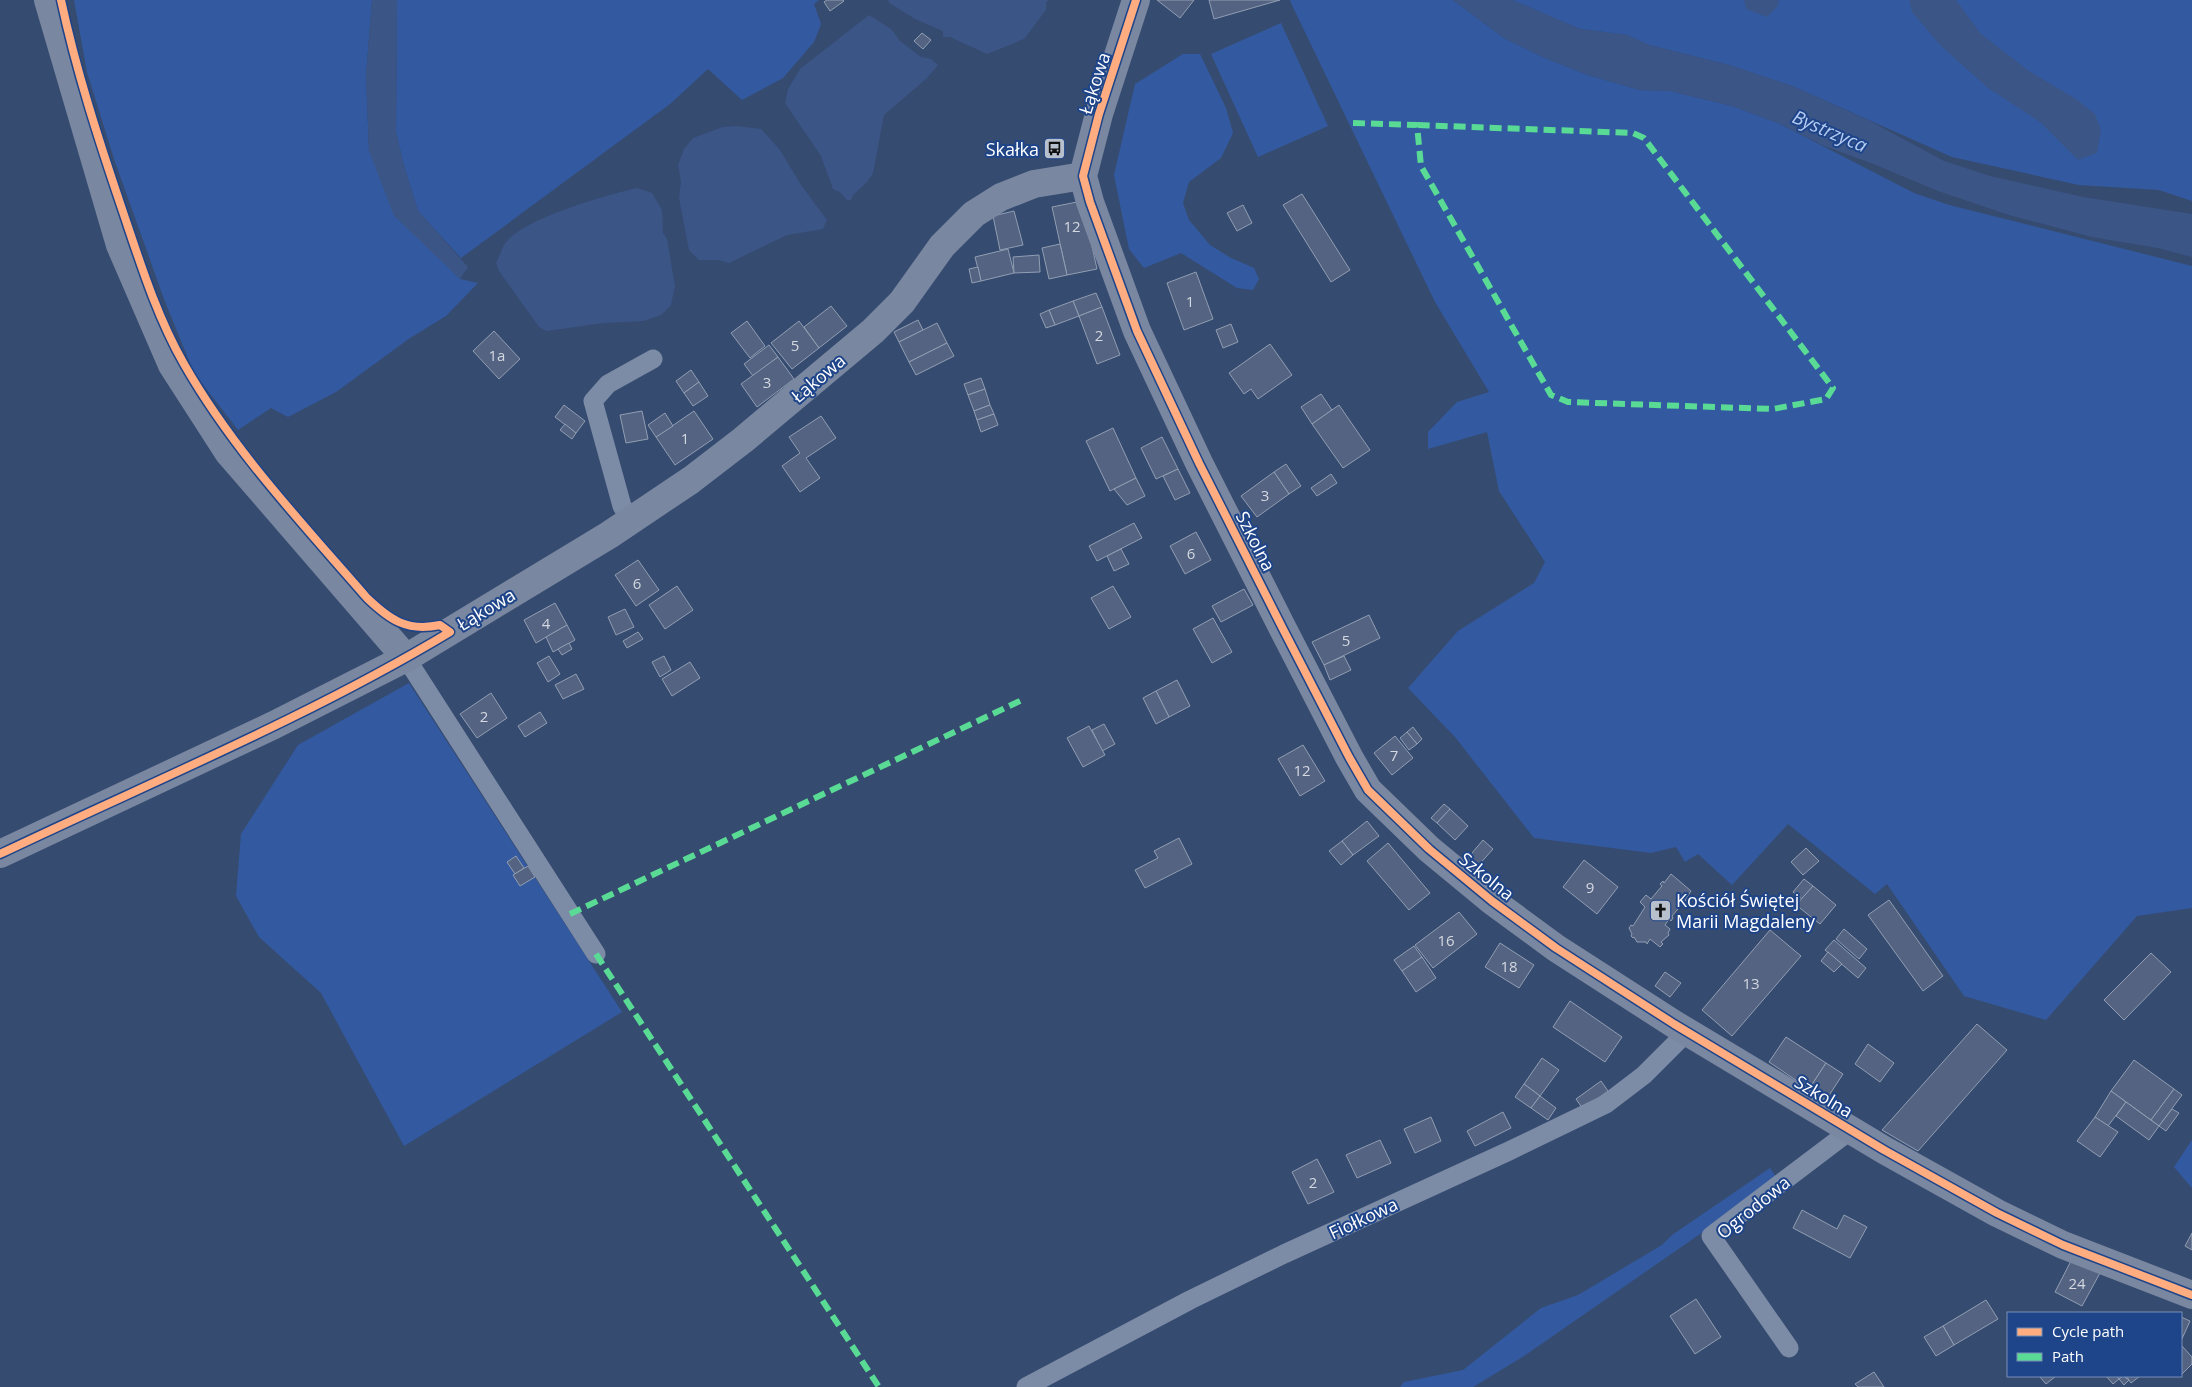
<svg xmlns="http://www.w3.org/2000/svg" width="2192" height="1387" viewBox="0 0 2192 1387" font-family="'Open Sans',sans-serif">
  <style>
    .green { fill: #335aa0 }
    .water { fill: #3b5587 }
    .building { fill: #536381; stroke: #919eb3 }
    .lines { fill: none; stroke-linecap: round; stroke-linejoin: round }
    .street { stroke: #7d8ca6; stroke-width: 19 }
    .secondary { stroke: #7987a1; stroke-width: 28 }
    .quiet { stroke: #5adb95; stroke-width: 6; stroke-dasharray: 12 6; stroke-linecap: butt }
    .cycleway-casing { stroke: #1e4489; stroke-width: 11 }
    .cycleway { stroke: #ffac80; stroke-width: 8 }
    .labels { text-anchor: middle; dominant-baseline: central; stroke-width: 4; stroke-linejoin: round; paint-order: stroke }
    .number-label { font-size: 15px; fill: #d4d8e0 }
    .street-label { font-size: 18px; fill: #fff; stroke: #1e4489 }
    .poi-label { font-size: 18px; fill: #fff; stroke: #1e4489; text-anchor: end }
    .water-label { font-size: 19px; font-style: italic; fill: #b5ccf3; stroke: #1e4489 }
  </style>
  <rect width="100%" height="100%" fill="#364b70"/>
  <g class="green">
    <path d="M 74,0 L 372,0 L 366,76 L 369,151 L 460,279 L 478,283 L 446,316 L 410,338 L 336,392 L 288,417 L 271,408 L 238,430 L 194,373 L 164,299 L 114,159 L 87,72 Z"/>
    <path d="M 397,0 L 819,0 L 814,4 L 821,24 L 814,42 L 783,78 L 742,100 L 708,69 L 670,104 L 461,258 L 418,211 L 403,162 L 396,132 Z"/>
    <path d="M 1291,0 L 1453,0 L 1504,38 L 1545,58 L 1588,75 L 1640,90 L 1670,91 L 1732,106 L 1778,123 L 1914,193 L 1949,205 L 2192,266 L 2192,908 L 2137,916 L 2046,1020 L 1964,996 L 1887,884 L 1875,894 L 1788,824 L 1732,885 L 1698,854 L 1685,862 L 1676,847 L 1651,853 L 1534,838 L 1455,737 L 1408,688 L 1458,631 L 1534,583 L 1545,562 L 1499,491 L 1487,432 L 1428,449 L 1428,432 L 1457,402 L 1489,392 L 1435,302 L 1290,1 Z"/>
    <path d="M 1512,0 L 2192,0 L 2192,201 L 2159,190 L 2079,185 L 1952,157 L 1792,86 L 1729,65 L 1649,45 L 1627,35 L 1580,29 Z"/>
    <path d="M 1281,23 L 1328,126 L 1258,157 L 1211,54 Z"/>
    <path d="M 1183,54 L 1200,54 L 1226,108 L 1233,133 L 1221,158 L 1189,182 L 1183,203 L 1189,220 L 1210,245 L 1231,258 L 1254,268 L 1259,279 L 1253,290 L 1237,288 L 1181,253 L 1144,268 L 1129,249 L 1114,175 L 1135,84 Z"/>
    <path d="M 409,683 L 622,1012 L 404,1146 L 321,993 L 259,937 L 236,896 L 241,834 L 298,745 Z"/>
    <path d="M 2192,1140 L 2192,1188 L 2174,1167 Z"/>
    <path d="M 1770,1168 L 1778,1180 L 1524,1356 L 1473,1387 L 1400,1387 L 1404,1382 L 1463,1370 L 1541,1308 L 1578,1295 L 1662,1245 L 1672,1235 Z"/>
  </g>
  <g class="water">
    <path d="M 372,0 L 397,0 L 396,132 L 403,162 L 418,211 L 468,267 L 460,279 L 394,216 L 369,151 L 366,76 Z"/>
    <path d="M 889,0 L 1049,0 L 1046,2 L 1046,10 L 1024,39 L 987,54 L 950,37 L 943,37 L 943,31 L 915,19 L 888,2 Z"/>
    <path d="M 1453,0 L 1512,0 L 1580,29 L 1627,35 L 1649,45 L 1729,65 L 1792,86 L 1870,121 L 1944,161 L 1990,176 L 2083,197 L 2192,214 L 2192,257 L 2158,248 L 2092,237 L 2009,215 L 1938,191 L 1871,163 L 1824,146 L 1778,123 L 1732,106 L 1670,91 L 1640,90 L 1588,75 L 1545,58 L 1504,38 Z"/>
    <path d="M 1744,0 L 1779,0 L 1778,6 L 1767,17 L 1746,9 Z"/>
    <path d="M 1909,0 L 1956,0 L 1981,34 L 2029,71 L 2076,99 L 2095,114 L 2101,130 L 2097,153 L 2078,160 L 2040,122 L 1988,88 L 1941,46 L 1912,12 Z"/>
    <path d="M 869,15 L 891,29 L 900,41 L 921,57 L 931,59 L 938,65 L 927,78 L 884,115 L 873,173 L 867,182 L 853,195 L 851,200 L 847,200 L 840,192 L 833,189 L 821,156 L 785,103 L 788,89 L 800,69 Z"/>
    <path d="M 736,126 L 761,129 L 780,150 L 801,185 L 827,220 L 823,229 L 787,235 L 729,263 L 719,260 L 699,260 L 689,250 L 679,198 L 681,182 L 678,165 L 684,149 L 693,138 L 723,127 Z"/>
    <path d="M 637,188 L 652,193 L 662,210 L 663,233 L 667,239 L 675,286 L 671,305 L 661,315 L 644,321 L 604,323 L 547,331 L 539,327 L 499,271 L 496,263 C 499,257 501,251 504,245 C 520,219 607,195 637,188 Z"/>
  </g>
  <g class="building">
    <path d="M 827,0 L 843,0 L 844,1 L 830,11 L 824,2 Z"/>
    <path d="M 1157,0 L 1194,0 L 1180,18 Z"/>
    <path d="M 1209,0 L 1280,0 L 1214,19 Z"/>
    <path d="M 922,33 L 931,40 L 923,49 L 914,41 Z"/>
    <path d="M 1302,194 L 1350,270 L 1331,282 L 1283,205 Z"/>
    <path d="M 1082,201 L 1097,269 L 1067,275 L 1052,207 Z"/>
    <path d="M 1243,205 L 1252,223 L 1237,231 L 1227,213 Z"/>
    <path d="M 1014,211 L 1023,245 L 1000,250 L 993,216 Z"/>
    <path d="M 1060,244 L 1067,275 L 1049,279 L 1042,248 Z"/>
    <path d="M 1008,249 L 1014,273 L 981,281 L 975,257 Z"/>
    <path d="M 1039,255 L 1040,272 L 1014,273 L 1013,257 Z"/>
    <path d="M 978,267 L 981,281 L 972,283 L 969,269 Z"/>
    <path d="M 1196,272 L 1213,319 L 1184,330 L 1167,283 Z"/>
    <path d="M 1096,293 L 1102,307 L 1079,316 L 1073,301 Z"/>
    <path d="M 1073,301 L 1079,316 L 1055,325 L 1049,310 Z"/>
    <path d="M 831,306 L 847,326 L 819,348 L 804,327 Z"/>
    <path d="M 1102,307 L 1120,355 L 1097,364 L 1079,316 Z"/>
    <path d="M 1049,310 L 1055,325 L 1046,328 L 1040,314 Z"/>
    <path d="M 918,320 L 923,330 L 899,342 L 894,332 Z"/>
    <path d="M 747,321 L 765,346 L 750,358 L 731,333 Z"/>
    <path d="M 799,321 L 819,348 L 792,369 L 771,343 Z"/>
    <path d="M 937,323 L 947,343 L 909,362 L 899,342 Z"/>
    <path d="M 1231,324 L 1238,342 L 1223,348 L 1216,330 Z"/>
    <path d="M 494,331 L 520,359 L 499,379 L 473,351 Z"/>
    <path d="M 947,343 L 954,356 L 916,375 L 909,362 Z"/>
    <path d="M 1270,344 L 1292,375 L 1258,399 L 1251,389 L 1244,394 L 1229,373 Z"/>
    <path d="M 769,345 L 778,357 L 753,376 L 744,364 Z"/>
    <path d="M 778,357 L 794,379 L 757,407 L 741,384 Z"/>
    <path d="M 691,370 L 699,382 L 684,393 L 676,381 Z"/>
    <path d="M 981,378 L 985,389 L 968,395 L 964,384 Z"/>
    <path d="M 699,382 L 708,396 L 693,406 L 684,393 Z"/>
    <path d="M 985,389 L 990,405 L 974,411 L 968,395 Z"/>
    <path d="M 1321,394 L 1332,410 L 1312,424 L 1301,407 Z"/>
    <path d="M 564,405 L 585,421 L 576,433 L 555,417 Z"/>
    <path d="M 990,405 L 994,414 L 977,420 L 974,411 Z"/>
    <path d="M 1339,405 L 1370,450 L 1343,468 L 1312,424 Z"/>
    <path d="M 642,411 L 648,439 L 626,443 L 620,415 Z"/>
    <path d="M 694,411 L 713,439 L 675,465 L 656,437 Z"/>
    <path d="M 665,413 L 673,426 L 656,437 L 648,425 Z"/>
    <path d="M 994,414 L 998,425 L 981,432 L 977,420 Z"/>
    <path d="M 821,416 L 836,438 L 806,458 L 820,478 L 800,492 L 782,466 L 800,453 L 789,437 Z"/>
    <path d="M 565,424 L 576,433 L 572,439 L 560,430 Z"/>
    <path d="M 1113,428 L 1136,478 L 1110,491 L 1086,441 Z"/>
    <path d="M 1162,437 L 1178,469 L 1156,479 L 1141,448 Z"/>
    <path d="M 1286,464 L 1301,486 L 1289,494 L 1274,472 Z"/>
    <path d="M 1178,469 L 1190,493 L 1175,500 L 1163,476 Z"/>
    <path d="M 1274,472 L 1289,494 L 1257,517 L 1241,496 Z"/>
    <path d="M 1331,474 L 1337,483 L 1317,496 L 1311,488 Z"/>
    <path d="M 1136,478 L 1145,496 L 1127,505 L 1114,489 Z"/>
    <path d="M 1134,523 L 1142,538 L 1097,561 L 1089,546 Z"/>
    <path d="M 1196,532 L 1211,560 L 1185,574 L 1170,546 Z"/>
    <path d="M 1121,549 L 1129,564 L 1114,571 L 1107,556 Z"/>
    <path d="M 638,560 L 659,590 L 636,606 L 615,575 Z"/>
    <path d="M 677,586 L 693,610 L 665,629 L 649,605 Z"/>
    <path d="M 1113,586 L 1131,617 L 1109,629 L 1091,598 Z"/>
    <path d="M 1244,589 L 1253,605 L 1221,622 L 1212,606 Z"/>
    <path d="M 555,603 L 567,625 L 536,643 L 524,620 Z"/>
    <path d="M 625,609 L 634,627 L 616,635 L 608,617 Z"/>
    <path d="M 1369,615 L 1380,638 L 1324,665 L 1312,642 Z"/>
    <path d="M 1213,618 L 1232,652 L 1212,663 L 1193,629 Z"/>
    <path d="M 567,625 L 575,640 L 553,652 L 546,637 Z"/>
    <path d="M 638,632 L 643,639 L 627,648 L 623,641 Z"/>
    <path d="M 569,643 L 572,649 L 562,655 L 558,649 Z"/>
    <path d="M 549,656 L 560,674 L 548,682 L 537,663 Z"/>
    <path d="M 664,656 L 671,670 L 660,677 L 652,662 Z"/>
    <path d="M 1344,656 L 1351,670 L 1330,680 L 1324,665 Z"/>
    <path d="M 690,662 L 700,678 L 672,696 L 662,679 Z"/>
    <path d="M 576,674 L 584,689 L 563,699 L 555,685 Z"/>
    <path d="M 1177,680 L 1190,706 L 1169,717 L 1156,691 Z"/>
    <path d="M 1156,691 L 1169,717 L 1156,724 L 1143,698 Z"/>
    <path d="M 491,693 L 507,718 L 477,738 L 460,714 Z"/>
    <path d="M 540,712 L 547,723 L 525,737 L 518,726 Z"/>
    <path d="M 1104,724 L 1115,744 L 1102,751 L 1092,730 Z"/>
    <path d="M 1089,726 L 1105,755 L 1083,767 L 1067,738 Z"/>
    <path d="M 1413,727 L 1422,739 L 1417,744 L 1407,732 Z"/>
    <path d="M 1407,732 L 1417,744 L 1409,750 L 1400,738 Z"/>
    <path d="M 1395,736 L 1413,758 L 1392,775 L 1374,753 Z"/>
    <path d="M 1303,745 L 1325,781 L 1300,796 L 1278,759 Z"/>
    <path d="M 1444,804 L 1450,809 L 1437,823 L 1431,818 Z"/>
    <path d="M 1450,809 L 1468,826 L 1455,840 L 1437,823 Z"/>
    <path d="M 1367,821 L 1379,836 L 1353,855 L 1342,841 Z"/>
    <path d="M 1179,838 L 1192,864 L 1145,888 L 1135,870 L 1158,858 L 1154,851 Z"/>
    <path d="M 1483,840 L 1493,849 L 1477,867 L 1467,859 Z"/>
    <path d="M 1342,841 L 1353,855 L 1341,865 L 1329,851 Z"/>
    <path d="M 1388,843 L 1430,893 L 1409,910 L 1367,861 Z"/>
    <path d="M 1806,848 L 1819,861 L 1803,875 L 1791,862 Z"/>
    <path d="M 516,856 L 524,868 L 515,874 L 507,862 Z"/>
    <path d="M 1584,860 L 1618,887 L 1597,914 L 1563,887 Z"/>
    <path d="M 528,866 L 535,877 L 520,886 L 513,875 Z"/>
    <path d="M 1671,874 L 1691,891 L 1685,900 L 1687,901 L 1684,904 L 1683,903 L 1672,916 L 1673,918 L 1671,921 L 1669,919 L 1665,925 L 1670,929 L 1668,933 L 1669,935 L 1661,942 L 1663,944 L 1660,947 L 1650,939 L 1647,944 L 1646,942 L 1637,942 L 1634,937 L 1633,938 L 1631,936 L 1632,934 L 1629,928 L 1631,925 L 1633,926 L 1645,907 L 1640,902 L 1646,895 L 1651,899 L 1662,886 L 1660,884 L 1663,881 L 1664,883 Z"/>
    <path d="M 1804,879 L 1813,886 L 1802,899 L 1793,892 Z"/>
    <path d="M 1813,886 L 1836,905 L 1820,924 L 1796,905 Z"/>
    <path d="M 1889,900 L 1943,976 L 1923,991 L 1868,915 Z"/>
    <path d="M 1459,912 L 1477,934 L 1433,968 L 1415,945 Z"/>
    <path d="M 1844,929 L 1867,949 L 1859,959 L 1836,939 Z"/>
    <path d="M 1770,930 L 1801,956 L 1732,1036 L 1702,1010 Z"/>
    <path d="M 1834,940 L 1866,968 L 1858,978 L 1825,950 Z"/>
    <path d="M 1500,943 L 1534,965 L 1519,988 L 1485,967 Z"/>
    <path d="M 1414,946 L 1422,957 L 1402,971 L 1394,960 Z"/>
    <path d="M 1828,952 L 1842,964 L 1834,972 L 1821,961 Z"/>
    <path d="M 2151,953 L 2171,972 L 2124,1020 L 2104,1000 Z"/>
    <path d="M 1422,957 L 1436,978 L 1416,992 L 1402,971 Z"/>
    <path d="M 1665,972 L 1681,983 L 1670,997 L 1655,986 Z"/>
    <path d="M 1570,1001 L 1622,1037 L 1605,1062 L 1553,1027 Z"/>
    <path d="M 1977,1024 L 2007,1050 L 1918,1151 L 1882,1130 Z"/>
    <path d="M 1786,1037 L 1826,1063 L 1809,1089 L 1769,1062 Z"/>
    <path d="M 1868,1044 L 1894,1063 L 1880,1082 L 1855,1064 Z"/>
    <path d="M 1542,1058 L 1559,1070 L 1540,1096 L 1524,1084 Z"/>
    <path d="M 2134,1060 L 2174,1089 L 2151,1120 L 2111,1091 Z"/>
    <path d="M 1826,1063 L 1843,1074 L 1826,1100 L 1809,1089 Z"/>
    <path d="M 1601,1081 L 1608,1091 L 1583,1109 L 1576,1099 Z"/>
    <path d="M 1524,1084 L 1540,1096 L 1531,1108 L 1515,1097 Z"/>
    <path d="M 2174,1089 L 2182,1095 L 2159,1126 L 2151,1120 Z"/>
    <path d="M 2111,1091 L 2126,1102 L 2108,1126 L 2095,1117 Z"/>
    <path d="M 1540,1096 L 1556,1108 L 1548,1120 L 1531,1108 Z"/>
    <path d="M 2126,1102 L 2159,1126 L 2149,1140 L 2116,1116 Z"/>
    <path d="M 2172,1109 L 2179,1113 L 2166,1131 L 2159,1126 Z"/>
    <path d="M 1503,1112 L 1511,1128 L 1475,1146 L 1467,1131 Z"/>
    <path d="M 1431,1117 L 1441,1141 L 1415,1153 L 1404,1129 Z"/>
    <path d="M 2095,1117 L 2118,1132 L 2100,1157 L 2077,1141 Z"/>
    <path d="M 1380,1140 L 1391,1163 L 1357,1178 L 1346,1155 Z"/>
    <path d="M 1317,1159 L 1334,1192 L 1308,1204 L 1292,1172 Z"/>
    <path d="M 1802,1210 L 1837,1229 L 1844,1215 L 1867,1227 L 1850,1258 L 1793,1228 Z"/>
    <path d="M 2192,1233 L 2192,1250 L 2185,1246 Z"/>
    <path d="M 2072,1259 L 2100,1273 L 2082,1306 L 2055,1292 Z"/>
    <path d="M 1696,1299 L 1721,1337 L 1695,1354 L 1670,1316 Z"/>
    <path d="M 1986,1300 L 1998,1319 L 1954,1345 L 1943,1326 Z"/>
    <path d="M 2181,1317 L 2190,1321 L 2181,1341 Z"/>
    <path d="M 1943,1326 L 1954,1345 L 1936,1356 L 1924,1337 Z"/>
    <path d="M 2181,1345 L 2192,1357 L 2192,1364 L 2181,1375 Z"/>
    <path d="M 1874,1372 L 1884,1387 L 1858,1387 L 1855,1384 Z"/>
    <path d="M 2039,1376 L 2056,1376 L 2046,1384 Z"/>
    <path d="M 2106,1376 L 2117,1376 L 2119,1379 L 2113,1384 Z"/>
    <path d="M 2123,1376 L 2129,1380 L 2124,1385 L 2119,1379 Z"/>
    <path d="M 2126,1376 L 2140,1376 L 2131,1383 Z"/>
  </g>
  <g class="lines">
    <g class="street">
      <path d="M 631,520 L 622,506 L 593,401 L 608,384 L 653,359"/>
      <path d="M 406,658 L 596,954"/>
      <path d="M 1789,1348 L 1711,1236 L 1851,1130"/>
      <path d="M 1026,1387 L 1190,1300 L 1284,1254 L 1509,1151 L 1606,1104 L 1644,1075 L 1678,1041 L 1685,1031"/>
    </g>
    <g class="secondary">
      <path d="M 48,0 L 120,245 L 172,365 L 228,452 L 406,658"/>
      <path d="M 1136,0 L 1099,114 L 1083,176 L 1090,202 L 1137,331 L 1199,463 L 1283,629 L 1349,757 L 1368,790 L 1429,849 L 1492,901 L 1556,948 L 1674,1024 L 1884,1150 L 1997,1213 L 2063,1245 L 2192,1295"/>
      <path d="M 0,854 L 274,725 L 406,658 L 609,535 L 691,480 L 743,440 L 873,331 L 902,302 L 942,246 L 974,214 L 1001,197 L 1034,184 L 1083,176"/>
    </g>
    <g class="quiet">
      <path d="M 1353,123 L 1417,125 L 1421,166 L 1551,395 L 1568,402 L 1773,409 L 1826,399 L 1833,388 L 1644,138 L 1633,133 L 1417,125"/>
      <path d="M 570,914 L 1022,700"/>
      <path d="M 596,954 L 879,1387"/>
    </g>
    <defs>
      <g id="cycleway">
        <path d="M 1136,0 L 1099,114 L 1083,176 L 1090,202 L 1137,331 L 1199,463 L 1283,629 L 1349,757 L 1368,790 L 1429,849 L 1492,901 L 1556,948 L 1674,1024 L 1884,1150 L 1997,1213 L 2063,1245 L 2192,1295"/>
        <path d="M 0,854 C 151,782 307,718 450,632 L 440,625 C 407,632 390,620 367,598 C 302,523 233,450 184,364 C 156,315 139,259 121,206 C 98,138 76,70 61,0"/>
      </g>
    </defs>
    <use href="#cycleway" class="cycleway-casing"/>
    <use href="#cycleway" class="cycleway"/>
  </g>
  <defs>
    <symbol id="bus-square" viewBox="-11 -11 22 22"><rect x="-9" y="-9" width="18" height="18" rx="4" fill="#b9c0cd" stroke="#1e4489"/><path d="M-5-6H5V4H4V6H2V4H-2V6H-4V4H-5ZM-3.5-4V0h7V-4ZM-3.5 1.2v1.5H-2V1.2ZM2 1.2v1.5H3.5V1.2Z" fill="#111"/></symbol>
    <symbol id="church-square" viewBox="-11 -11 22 22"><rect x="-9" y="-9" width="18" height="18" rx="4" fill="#b9c0cd" stroke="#1e4489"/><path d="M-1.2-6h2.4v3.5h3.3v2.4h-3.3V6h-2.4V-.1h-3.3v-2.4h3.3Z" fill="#111"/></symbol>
  </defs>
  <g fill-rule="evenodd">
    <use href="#bus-square" x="1042" y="136" width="25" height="25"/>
    <use href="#church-square" x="1648" y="898" width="25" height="25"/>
  </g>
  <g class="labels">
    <g class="number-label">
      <text x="1072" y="226">12</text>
      <text x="1190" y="301">1</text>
      <text x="1099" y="335">2</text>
      <text x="795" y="345">5</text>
      <text x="497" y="355">1a</text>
      <text x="767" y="382">3</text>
      <text x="685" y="438">1</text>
      <text x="1265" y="495">3</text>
      <text x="1191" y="553">6</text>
      <text x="637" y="583">6</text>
      <text x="546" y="623">4</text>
      <text x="1346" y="640">5</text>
      <text x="484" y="716">2</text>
      <text x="1394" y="755">7</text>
      <text x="1302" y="770">12</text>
      <text x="1590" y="887">9</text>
      <text x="1446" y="940">16</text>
      <text x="1509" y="966">18</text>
      <text x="1751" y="983">13</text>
      <text x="1313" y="1182">2</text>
      <text x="2077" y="1283">24</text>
    </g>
    <g class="street-label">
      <text transform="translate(1094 83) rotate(-72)">Łąkowa</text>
      <text transform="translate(818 378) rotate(-40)">Łąkowa</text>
      <text transform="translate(1256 541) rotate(63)">Szkolna</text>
      <text transform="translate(486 609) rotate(-31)">Łąkowa</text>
      <text transform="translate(1487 876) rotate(39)">Szkolna</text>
      <text transform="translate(1824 1096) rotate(31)">Szkolna</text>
      <text transform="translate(1753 1207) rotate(-39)">Ogrodowa</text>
      <text transform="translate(1363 1218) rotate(-25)">Fiołkowa</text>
    </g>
    <g class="poi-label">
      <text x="1039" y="149">Skałka</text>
      <text x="1676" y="900" text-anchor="start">Kościół Świętej<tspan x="1676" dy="21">Marii Magdaleny</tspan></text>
    </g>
    <g class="water-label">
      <text transform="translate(1830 131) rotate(23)">Bystrzyca</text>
    </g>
  </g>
  <rect x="2007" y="1312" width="175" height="65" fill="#1e4489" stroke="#788fb8"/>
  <rect x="2017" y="1328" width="25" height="8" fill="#ffac80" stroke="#788fb8"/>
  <text x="2052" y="1337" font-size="15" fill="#ffffff">Cycle path</text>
  <rect x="2017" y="1353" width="25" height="8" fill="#5adb95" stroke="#788fb8"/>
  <text x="2052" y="1362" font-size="15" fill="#ffffff">Path</text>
</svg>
